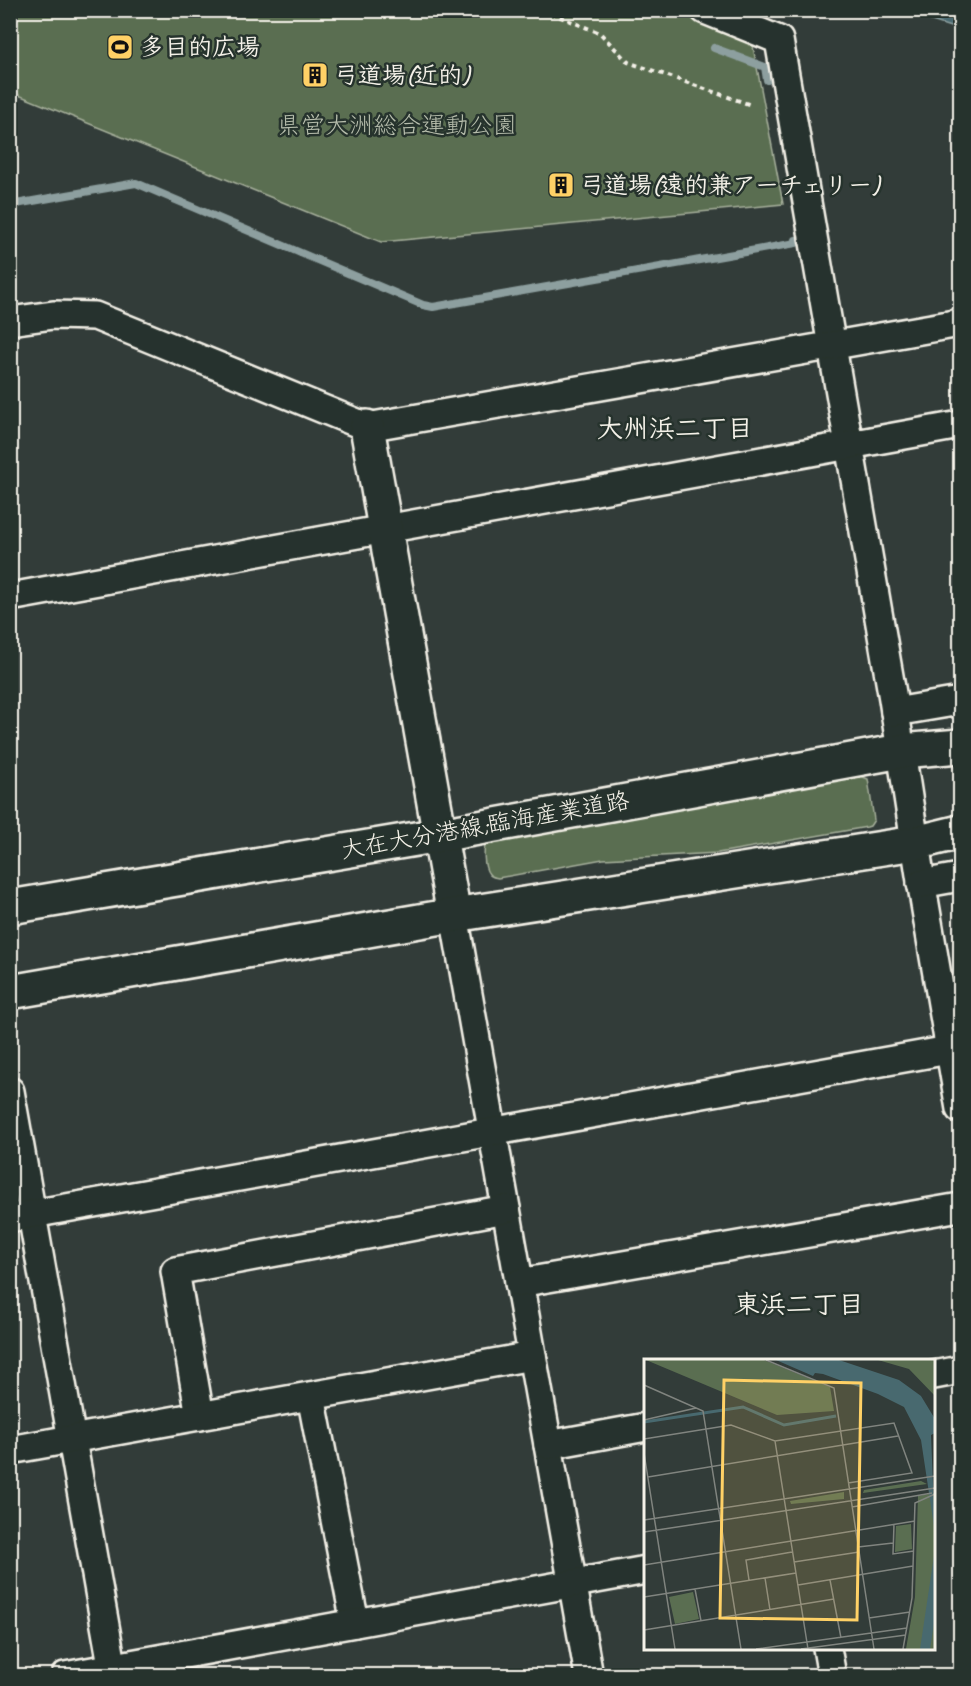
<svg xmlns="http://www.w3.org/2000/svg" width="971" height="1686" viewBox="0 0 971 1686" font-family="Caveat,'Klee One',sans-serif">
  <style>
    .green { fill: #5a6e51; stroke: #a7b09c; stroke-width: 1.5 }
    .water { fill: #48696f; stroke: #8d9f9f; stroke-width: 1.5 }
    .lines { fill: none; stroke-linecap: round; stroke-linejoin: round }
    .stream { stroke: #8d9f9f; stroke-width: 8 }
    .minor-casing { stroke: #f4f1e8; stroke-width: 32 }
    .tertiary-casing { stroke: #f4f1e8; stroke-width: 38 }
    .primary-casing { stroke: #f4f1e8; stroke-width: 38 }
    .path { stroke: #f4f1e8; stroke-width: 4; stroke-dasharray: 4.5 4.5; stroke-linecap: butt }
    .minor { stroke: #26332d; stroke-width: 27 }
    .tertiary { stroke: #26332d; stroke-width: 33 }
    .primary { stroke: #26332d; stroke-width: 33 }
    .labels { text-anchor: middle; dominant-baseline: central; stroke-width: 5; stroke-linejoin: round; paint-order: stroke }
    .poi-label { font-size: 24px; font-weight: bold; fill: #f4f1e8; stroke: #26332d; text-anchor: start }
    .park-label { font-size: 24px; fill: #b6bdac; stroke: #26332d }
    .street-label { font-size: 24px; fill: #f4f1e8; stroke: #26332d }
    .neighbourhood-label { font-size: 26px; font-weight: bold; fill: #f4f1e8; stroke: #26332d }
    .inset-river { fill: none; stroke: #48696f; stroke-width: 3 }
    .inset-road { fill: none; stroke: #80847f; stroke-width: 1.5 }
    .view { fill: #ffd166; fill-opacity: 0.15; stroke: #ffd166; stroke-width: 3 }
    .inset-edge { fill: none; stroke: #f4f1e8; stroke-width: 3 }
  </style>
  <rect width="100%" height="100%" fill="#323c39"/>
  <filter id="ink" filterUnits="userSpaceOnUse"><feTurbulence type="fractalNoise" baseFrequency=".0167" numOctaves="2"/><feDisplacementMap in="SourceGraphic" scale="12" xChannelSelector="R" yChannelSelector="G"/><feConvolveMatrix kernelMatrix="1 2 1 2 8 2 1 2 1" color-interpolation-filters="sRGB"/></filter>
  <g filter="url(#ink)">
    <g class="green">
      <path d="M 10,11 L 688,11 L 751,36 L 783,204 L 381,242 L 11,92 Z"/>
      <path d="M 858,775 L 868,779 L 874,820 L 870,826 L 867,827 L 718,853 L 603,859 L 498,878 C 494,877 491,877 489,874 C 483,867 483,847 487,840 Z"/>
    </g>
    <path class="water" d="M 900,11 L 960,11 L 960,30 Z"/>
    <g class="lines">
      <g class="stream">
        <path d="M 714,48 L 765,67 L 767,80"/>
        <path d="M 10,205 L 136,183 L 423,305 L 433,307 L 796,243 L 796,240"/>
      </g>
      <defs>
        <g id="minor">
          <path d="M 705,10 L 779,40 L 893,699 L 920,875 L 960,1109"/>
          <path d="M 10,321 L 53,315 L 95,316 L 367,427 L 960,323"/>
          <path d="M 10,597 L 960,425"/>
          <path d="M 895,712 L 960,701"/>
          <path d="M 921,884 L 960,877"/>
          <path d="M 454,915 L 589,1676"/>
          <path d="M 10,1091 L 114,1676"/>
          <path d="M 10,1218 L 960,1048"/>
          <path d="M 519,1283 L 960,1207"/>
          <path d="M 934,1375 L 960,1370"/>
          <path d="M 311,1396 L 355,1623"/>
          <path d="M 200,1416 L 175,1271 L 506,1209"/>
          <path d="M 548,1445 L 646,1427"/>
          <path d="M 10,1450 L 532,1356"/>
          <path d="M 827,1648 L 832,1676"/>
          <path d="M 65,1676 L 646,1570"/>
        </g>
        <path id="tertiary" d="M 367,427 L 454,915"/>
        <g id="primary">
          <path d="M 10,907 L 440,835 L 901,751 L 960,746"/>
          <path d="M 10,992 L 454,915 L 915,843 L 960,832"/>
        </g>
      </defs>
      <use href="#minor" class="minor-casing"/>
      <use href="#tertiary" class="tertiary-casing"/>
      <use href="#primary" class="primary-casing"/>
      <path class="path" d="M 543,10 L 600,33 L 628,62 L 751,105"/>
      <use href="#minor" class="minor"/>
      <use href="#tertiary" class="tertiary"/>
      <use href="#primary" class="primary"/>
    </g>
  </g>
  <defs>
    <symbol id="stadium-square" viewBox="-11 -11 22 22"><rect x="-9" y="-9" width="18" height="18" rx="4" fill="#ffd166" stroke="#26332d"/><path d="M0-5a6.5 5 0 1 0 0 10a6.5 5 0 1 0 0-10ZM-3.5-1.8h7v3.6h-7Z" fill="#111"/></symbol>
    <symbol id="building-square" viewBox="-11 -11 22 22"><rect x="-9" y="-9" width="18" height="18" rx="4" fill="#ffd166" stroke="#26332d"/><path d="M-4-6H4V6H1V3H-1V6H-4ZM-2.5-4.3h1.7v1.8h-1.7ZM.8-4.3h1.7v1.8H.8ZM-2.5-1h1.7V.8h-1.7ZM.8-1h1.7V.8H.8Z" fill="#111"/></symbol>
  </defs>
  <g fill-rule="evenodd">
    <use href="#stadium-square" x="105" y="32" width="30" height="30"/>
    <use href="#building-square" x="300" y="60" width="30" height="30"/>
    <use href="#building-square" x="546" y="170" width="30" height="30"/>
  </g>
  <g class="labels">
    <g class="poi-label">
      <text x="140" y="47">多目的広場</text>
      <text x="334" y="75">弓道場(近的)</text>
      <text x="580" y="185">弓道場(遠的兼アーチェリー)</text>
    </g>
    <g class="park-label">
      <text x="397" y="125">県営大洲総合運動公園</text>
    </g>
    <g class="street-label">
      <text transform="translate(485 825) rotate(-10)">大在大分港線;臨海産業道路</text>
    </g>
    <g class="neighbourhood-label">
      <text x="675" y="428">大州浜二丁目</text>
      <text x="799" y="1304">東浜二丁目</text>
    </g>
  </g>
  <g transform="translate(644 1359)">
    <rect width="291" height="291" fill="#323c39"/>
    <path d="M 2,1 L 120,1 L 186,28 L 190,52 L 133,56 ZM 234,1 L 291,1 L 291,37 L 265,10 ZM 277,122 L 283,125 L 219,134 L 220,131 ZM 200,133 L 200,140 L 147,145 L 146,142 ZM 291,134 L 291,290 L 262,290 L 271,238 L 274,137 ZM 267,165 L 268,190 L 251,193 L 252,167 ZM 49,233 L 55,260 L 31,265 L 25,238 Z" fill="#5a6e51"/>
    <path d="M 132,1 L 195,1 L 255,21 L 277,37 L 291,60 L 291,74 L 287,76 L 291,174 L 277,81 L 260,48 L 234,35 L 179,15 L 171,14 L 169,17 ZM 291,190 L 291,258 L 286,290 L 276,290 Z" fill="#48696f"/>
    <path class="inset-river" d="M 0,63 L 99,48 L 140,66 L 192,57"/>
    <path class="inset-road" d="M 122,1 L 190,29 L 230,290M 0,26 L 59,52 L 97,290M 0,61 L 52,49M 0,80 L 87,66 L 131,82 L 250,64 L 268,114 L 204,124M 131,82 L 164,290M 0,94 L 31,290M 4,118 L 254,77M 208,148 L 288,134M 0,161 L 291,117M 250,165 L 249,195 L 270,192M 0,173 L 291,129M 214,188 L 249,184M 150,203 L 215,193M 0,206 L 271,162M 121,219 L 126,251M 105,221 L 102,201 L 148,193M 186,221 L 197,279M 154,226 L 269,207M 51,230 L 57,262M 0,238 L 152,214M 225,259 L 266,253M 0,271 L 190,240M 112,290 L 263,269M 157,290 L 262,276M 259,290 L 268,239 L 271,144 L 291,135"/>
    <path class="view" d="M 80,21 L 217,24 L 213,261 L 76,259 Z"/>
    <rect width="291" height="291" class="inset-edge"/>
  </g>
  <rect width="971" height="1686" fill="none" stroke="#26332d" stroke-width="36"/>
  <rect x="18" y="18" width="935" height="1650" fill="none" stroke="#f4f1e8" stroke-width="2" filter="url(#ink)"/>
</svg>
